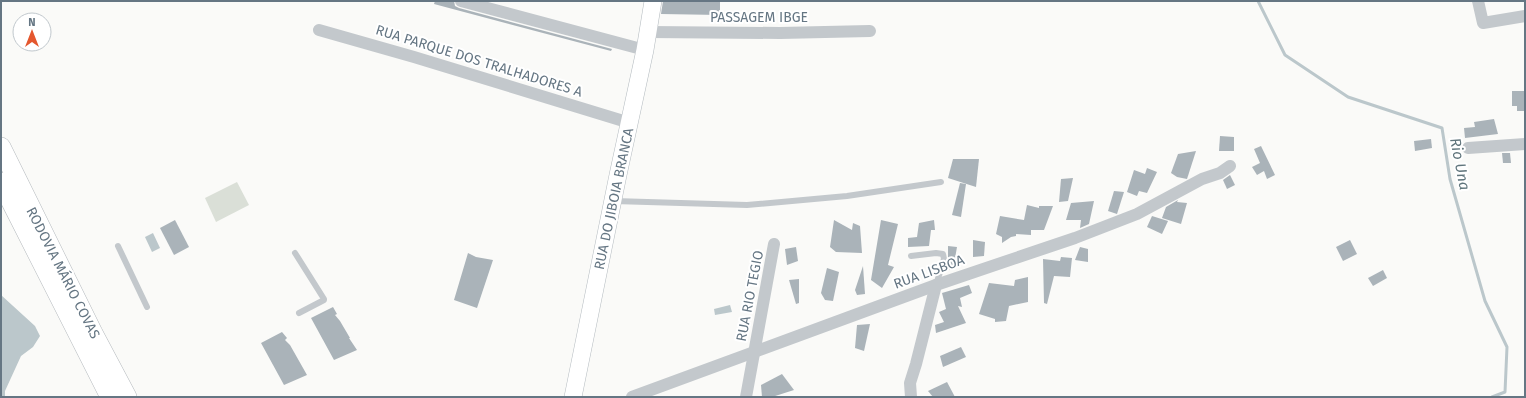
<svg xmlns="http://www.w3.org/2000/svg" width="1526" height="398" viewBox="0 0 1526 398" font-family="'Fira Sans',sans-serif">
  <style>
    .pitch { fill: #dadfd7 }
    .water { fill: #bbc7cb }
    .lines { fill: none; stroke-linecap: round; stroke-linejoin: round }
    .stream { stroke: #bbc7cb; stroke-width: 3 }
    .building { fill: #aab3b9 }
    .secondary-casing { stroke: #b3babf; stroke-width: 18 }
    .primary-casing { stroke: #b5babe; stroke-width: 20 }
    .lane { stroke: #c3c8cc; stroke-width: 6 }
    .street { stroke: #c3c8cc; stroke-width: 12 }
    .secondary { stroke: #fff; stroke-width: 17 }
    .primary { stroke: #fff; stroke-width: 19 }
    .labels { text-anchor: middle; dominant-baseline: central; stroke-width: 4; stroke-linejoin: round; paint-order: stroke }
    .street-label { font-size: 14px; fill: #657683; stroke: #fff }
    .water-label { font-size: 15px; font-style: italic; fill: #60757c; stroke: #fff }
  </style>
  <rect width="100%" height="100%" fill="#fafaf8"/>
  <path class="pitch" d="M 237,182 L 249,205 L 216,222 L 205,198 Z"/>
  <g class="water">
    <path d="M 153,233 L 160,248 L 152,252 L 145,237 Z"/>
    <path d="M 1,295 L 35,326 L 40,336 L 33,347 L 21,356 L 5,391 L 5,397 L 1,397 Z"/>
    <path d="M 730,305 L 732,312 L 715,315 L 714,309 Z"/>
  </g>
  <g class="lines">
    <path class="stream" d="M 1258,1 L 1285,55 L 1348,97 L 1442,128 L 1450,179 L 1485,301 L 1507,347 L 1505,392 L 1492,397"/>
  </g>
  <g class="building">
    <path d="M 435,1 L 454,1 L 455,6 L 459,8 L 612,49 L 611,51 L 434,4 Z"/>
    <path d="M 663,1 L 720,1 L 720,15 L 661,14 Z"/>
    <path d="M 1512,91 L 1525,91 L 1525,111 L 1517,111 L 1517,106 L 1512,106 Z"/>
    <path d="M 1494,119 L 1498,134 L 1465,138 L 1464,128 L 1475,127 L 1474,122 Z"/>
    <path d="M 1220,136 L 1234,137 L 1234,151 L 1219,151 Z"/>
    <path d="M 1431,139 L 1432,148 L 1415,151 L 1414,141 Z"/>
    <path d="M 1261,146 L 1275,175 L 1267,179 L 1264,171 L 1257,175 L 1252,167 L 1260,163 L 1254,149 Z"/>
    <path d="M 1196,151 L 1187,179 L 1177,177 L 1171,173 L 1178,154 Z"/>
    <path d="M 1502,153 L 1510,153 L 1511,163 L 1503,163 Z"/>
    <path d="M 953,159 L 979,159 L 976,187 L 948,178 Z"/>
    <path d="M 1147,168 L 1157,172 L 1147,193 L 1139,191 L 1137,196 L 1127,192 L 1134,170 L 1145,174 Z"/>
    <path d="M 1230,175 L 1235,185 L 1227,189 L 1223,180 Z"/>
    <path d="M 1073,178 L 1068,201 L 1059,202 L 1061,179 Z"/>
    <path d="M 960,183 L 966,184 L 961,217 L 952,215 Z"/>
    <path d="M 1114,191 L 1124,192 L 1117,214 L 1108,211 Z"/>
    <path d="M 1178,200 L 1177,202 L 1187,203 L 1181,224 L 1162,218 L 1166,207 Z"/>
    <path d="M 1094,201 L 1089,224 L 1080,228 L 1081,220 L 1066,220 L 1071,203 Z"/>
    <path d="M 1027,205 L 1039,208 L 1039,206 L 1053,206 L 1044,230 L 1031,230 L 1031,235 L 1016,234 L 1016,236 L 1011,237 L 1002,243 L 1002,237 L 996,234 L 1000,216 L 1024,220 Z"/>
    <path d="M 1152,216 L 1168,221 L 1162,234 L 1147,227 Z"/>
    <path d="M 175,220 L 189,247 L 174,255 L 160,228 Z"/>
    <path d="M 834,220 L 852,230 L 853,223 L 860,226 L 862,253 L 836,252 L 830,247 Z"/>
    <path d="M 881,220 L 898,224 L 888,265 L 894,267 L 882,288 L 871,280 Z"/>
    <path d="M 934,220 L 935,230 L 931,230 L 929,246 L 908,247 L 908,238 L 917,237 L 919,223 Z"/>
    <path d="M 973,240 L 985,242 L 984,256 L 973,257 Z"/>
    <path d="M 1350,240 L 1357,254 L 1343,261 L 1336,247 Z"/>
    <path d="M 948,246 L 957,247 L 953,270 L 945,270 L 948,260 Z"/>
    <path d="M 796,247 L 798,261 L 787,265 L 785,249 Z"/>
    <path d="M 1080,247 L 1088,249 L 1088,262 L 1075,260 Z"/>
    <path d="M 468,253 L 476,257 L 493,260 L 477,308 L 454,300 Z"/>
    <path d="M 1061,257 L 1072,258 L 1070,277 L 1054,276 L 1047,304 L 1044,303 L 1043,259 L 1060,261 Z"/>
    <path d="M 863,266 L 865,294 L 857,295 L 855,290 Z"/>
    <path d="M 827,268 L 839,272 L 833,301 L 825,300 L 821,293 Z"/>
    <path d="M 1383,270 L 1387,278 L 1373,286 L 1368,278 Z"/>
    <path d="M 1028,277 L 1028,302 L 1009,306 L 1006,321 L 995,322 L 995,319 L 979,314 L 989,283 L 1014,286 L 1015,280 Z"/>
    <path d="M 799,279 L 799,303 L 796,304 L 789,280 Z"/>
    <path d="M 969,285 L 972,293 L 960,298 L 962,307 L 958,306 L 966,323 L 936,333 L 935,325 L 944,322 L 939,312 L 946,309 L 942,293 Z"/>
    <path d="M 333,307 L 337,314 L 335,315 L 340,321 L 350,338 L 349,338 L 357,350 L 334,360 L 311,318 Z"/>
    <path d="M 870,324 L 864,351 L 855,348 L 857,325 Z"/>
    <path d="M 282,332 L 287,338 L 285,340 L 290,345 L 307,375 L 284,385 L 261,343 Z"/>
    <path d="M 961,347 L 966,357 L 943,367 L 940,356 Z"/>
    <path d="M 782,374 L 794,390 L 772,397 L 762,397 L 761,385 Z"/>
    <path d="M 947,382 L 955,397 L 933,397 L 928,391 Z"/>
  </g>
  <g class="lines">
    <defs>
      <path id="secondary" d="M 573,397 L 618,175 L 645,50 L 653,1"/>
      <g id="primary">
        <path d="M 1,147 L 93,333 L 127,397"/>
        <path d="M 1,182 L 110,397"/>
      </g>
    </defs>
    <use href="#secondary" class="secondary-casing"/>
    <use href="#primary" class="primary-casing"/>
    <g class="lane">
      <path d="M 614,201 L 747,205 L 847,196 L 941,182"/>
      <path d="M 118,246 L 147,307"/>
      <path d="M 295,253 L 324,299 L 324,300 L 299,313"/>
      <path d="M 911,256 L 936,253 L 943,254 L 944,259 L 936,285"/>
    </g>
    <g class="street">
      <path d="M 461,1 L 645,50"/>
      <path d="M 1478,1 L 1483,23 L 1525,16"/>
      <path d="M 319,30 L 414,57 L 630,123"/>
      <path d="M 649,32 L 780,33 L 870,31"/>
      <path d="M 1468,148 L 1525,144"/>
      <path d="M 632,397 L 936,285 L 1075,238 L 1137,214 L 1202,179 L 1220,173 L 1230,166"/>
      <path d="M 746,397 L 774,244"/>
      <path d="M 911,397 L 910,383 L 916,364 L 936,285"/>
    </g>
    <use href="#secondary" class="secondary"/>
    <use href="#primary" class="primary"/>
  </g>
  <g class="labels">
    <g class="street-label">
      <text x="759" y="17">PASSAGEM IBGE</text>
      <text transform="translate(479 61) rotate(17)">RUA PARQUE DOS TRALHADORES A</text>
      <text transform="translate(614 199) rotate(-78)">RUA DO JIBOIA BRANCA</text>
      <text transform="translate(929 272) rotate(-20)">RUA LISBOA</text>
      <text transform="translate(63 273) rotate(63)">RODOVIA MÁRIO COVAS</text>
      <text transform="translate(750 296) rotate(-79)">RUA RIO TEGIO</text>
    </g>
    <g class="water-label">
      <text transform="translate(1460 164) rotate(79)">Rio Una</text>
    </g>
  </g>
  <rect width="1526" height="398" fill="none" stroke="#657683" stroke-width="4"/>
  <g transform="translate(32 32)"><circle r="19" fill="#ffffff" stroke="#c1c8cd"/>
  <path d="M0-3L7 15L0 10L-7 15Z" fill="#e4572e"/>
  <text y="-6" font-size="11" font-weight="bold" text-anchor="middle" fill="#657683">N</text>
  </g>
</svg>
